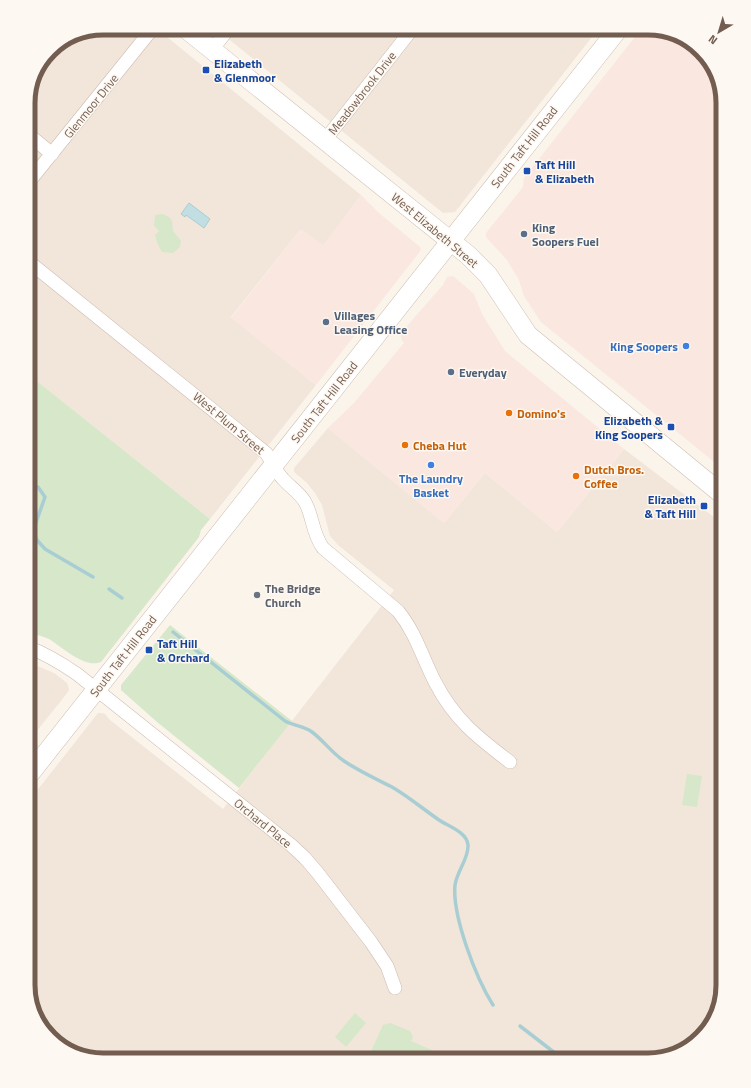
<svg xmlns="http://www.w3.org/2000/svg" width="751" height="1088" viewBox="0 0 751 1088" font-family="'Titillium Web',sans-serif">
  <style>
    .residential { fill: #f2e6da }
    .commercial { fill: #f9e7e0 }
    .green { fill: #d7e7ca }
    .water { fill: #c1dee3; stroke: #a8ced3 }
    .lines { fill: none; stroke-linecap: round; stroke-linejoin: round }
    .stream { stroke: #a8ced3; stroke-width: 3.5 }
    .street-casing { stroke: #ccbcb1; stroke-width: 14 }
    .secondary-casing { stroke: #d0beb2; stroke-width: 20 }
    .street { stroke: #fff; stroke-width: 13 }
    .secondary { stroke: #fff; stroke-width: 19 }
    .transit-dot { fill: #1a4fb4; stroke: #fdf8f1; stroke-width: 1.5 }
    .service-dot { fill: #5c6f8a; stroke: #fdf8f1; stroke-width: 1.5 }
    .shop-dot { fill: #3f7fe0; stroke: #fdf8f1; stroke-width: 1.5 }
    .food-dot { fill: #e8710a; stroke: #fdf8f1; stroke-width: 1.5 }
    .worship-dot { fill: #6b7280; stroke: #fdf8f1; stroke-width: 1.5 }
    .labels { text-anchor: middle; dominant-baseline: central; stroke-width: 3; stroke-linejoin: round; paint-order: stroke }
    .transit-label { font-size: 12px; font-weight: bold; fill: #164399; stroke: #fdf8f1; text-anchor: start }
    .street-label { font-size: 12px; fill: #735c50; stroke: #fdf8f1 }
    .service-label { font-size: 12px; font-weight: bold; fill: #4e5e75; stroke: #fdf8f1; text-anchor: start }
    .shop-label { font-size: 12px; font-weight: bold; fill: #366cbe; stroke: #fdf8f1; text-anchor: end }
    .food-label { font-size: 12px; font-weight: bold; fill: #c56008; stroke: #fdf8f1; text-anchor: start }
    .worship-label { font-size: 12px; font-weight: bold; fill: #5b616d; stroke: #fdf8f1; text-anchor: start }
    .rim { fill: none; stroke: #735c50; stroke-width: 5 }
  </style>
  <rect width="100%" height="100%" fill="#fbf4eb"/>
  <g class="residential">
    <path d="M 103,28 L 156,28 L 361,195 L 323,246 L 300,230 L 231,317 L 316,385 L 210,519 L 28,374 L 28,98 L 50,50 L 75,34 Z"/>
    <path d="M 215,28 L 599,28 L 455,212 L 443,213 Z"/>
    <path d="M 328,428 L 444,523 L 485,473 L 557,532 L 624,449 L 723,524 L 723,985 L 713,1023 L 685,1050 L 648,1060 L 98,1060 L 62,1047 L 38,1022 L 28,985 L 28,802 L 98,713 L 101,713 L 105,714 L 110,720 L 223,809 L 394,590 L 338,545 L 330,536 L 322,505 L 315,493 L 307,483 L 294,472 L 294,468 Z"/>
    <path d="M 28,662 L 54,673 L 67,683 L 69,689 L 68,692 L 28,742 Z"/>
  </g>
  <g class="commercial">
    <path d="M 642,28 L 653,28 L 689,41 L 713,66 L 723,103 L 723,469 L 541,322 L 524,296 L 519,280 L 507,260 L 486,237 L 486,233 L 523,187 L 524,178 Z"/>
    <path d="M 361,195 L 379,213 L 420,247 L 421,250 L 316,385 L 231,318 L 301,229 L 323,245 Z"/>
    <path d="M 453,276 L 474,294 L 482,314 L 505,351 L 624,449 L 557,532 L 485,473 L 444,523 L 328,428 L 354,403 L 404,343 L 401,339 L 401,333 L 443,285 L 447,277 Z"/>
  </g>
  <g class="green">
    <path d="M 163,214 C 174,219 172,220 173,231 L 181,241 L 180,247 L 173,253 L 162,252 L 158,245 L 155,235 L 159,231 L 154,226 L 155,215 Z"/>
    <path d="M 28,374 L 210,519 L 201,530 L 199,537 L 101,662 C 85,669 62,647 49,639 C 42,636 35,634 28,632 Z"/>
    <path d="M 170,625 L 292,721 L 239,788 L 157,722 L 121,690 L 121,685 Z"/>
    <path d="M 687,774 L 702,776 L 697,807 L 682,805 Z"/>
    <path d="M 355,1013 L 366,1023 L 346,1047 L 335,1037 Z"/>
    <path d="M 390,1023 L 410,1031 L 413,1037 L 411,1041 L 434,1051 L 437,1058 L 436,1060 L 367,1060 L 383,1025 Z"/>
  </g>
  <path class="water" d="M 189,203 L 210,219 L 204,228 L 186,215 L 185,217 L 181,214 Z"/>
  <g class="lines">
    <g class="stream">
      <path d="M 28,483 L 38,487 L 45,497 L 34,528 L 36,539 L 45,549 L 93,577"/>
      <path d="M 109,589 L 122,598"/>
      <path d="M 173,632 L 285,721 C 294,726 304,726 312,732 C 324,741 332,753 344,761 C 359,771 376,779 392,787 C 409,797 423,809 439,820 C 448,826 467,832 468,845 C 469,858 457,871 455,885 C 452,916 476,978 493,1005"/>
      <path d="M 520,1026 L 564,1060"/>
    </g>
    <defs>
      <g id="street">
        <path d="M 212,50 L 229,28"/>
        <path d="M 28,134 L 52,154"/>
        <path d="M 325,140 L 413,28"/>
        <path d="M 28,183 L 153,28"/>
        <path d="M 28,261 L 266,453 C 272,461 276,472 283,479 C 290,487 299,492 305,502 C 313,516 312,533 323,548 L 398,611 C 416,633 422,657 435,682 C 454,719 477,737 510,762"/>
        <path d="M 28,647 C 46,654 61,663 77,674 L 291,845 L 305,858 L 317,872 L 371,942 L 387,966 L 395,988"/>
      </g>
      <g id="secondary">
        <path d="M 185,28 L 468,255 L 488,275 L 528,335 L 723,495"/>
        <path d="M 28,776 L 619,28"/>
      </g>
    </defs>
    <use href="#street" class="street-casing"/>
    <use href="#secondary" class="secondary-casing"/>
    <use href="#street" class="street"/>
    <use href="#secondary" class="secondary"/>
  </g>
  <g class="transit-dot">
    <rect x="202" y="66" width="8" height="8" rx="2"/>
    <rect x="523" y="167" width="8" height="8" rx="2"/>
    <rect x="667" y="423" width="8" height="8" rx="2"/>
    <rect x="700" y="502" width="8" height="8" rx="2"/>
    <rect x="145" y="646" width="8" height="8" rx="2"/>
  </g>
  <g class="service-dot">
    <circle cx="524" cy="234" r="4"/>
    <circle cx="326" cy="322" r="4"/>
    <circle cx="451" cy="372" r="4"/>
  </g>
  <g class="shop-dot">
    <circle cx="686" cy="346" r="4"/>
    <circle cx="431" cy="465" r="4"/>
  </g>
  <g class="food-dot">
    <circle cx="509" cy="413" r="4"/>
    <circle cx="405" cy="445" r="4"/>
    <circle cx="576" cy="476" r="4"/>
  </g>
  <circle class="worship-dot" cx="257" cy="595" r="4"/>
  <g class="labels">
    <g class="transit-label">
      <text x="214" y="63">Elizabeth<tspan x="214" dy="14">&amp; Glenmoor</tspan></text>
      <text x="535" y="164">Taft Hill<tspan x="535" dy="14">&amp; Elizabeth</tspan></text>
      <text x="663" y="420" text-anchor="end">Elizabeth &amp;<tspan x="663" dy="14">King Soopers</tspan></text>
      <text x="696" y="499" text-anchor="end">Elizabeth<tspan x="696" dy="14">&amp; Taft Hill</tspan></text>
      <text x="157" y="643">Taft Hill<tspan x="157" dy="14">&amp; Orchard</tspan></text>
    </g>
    <g class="street-label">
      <text transform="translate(362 93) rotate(-52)">Meadowbrook Drive</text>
      <text transform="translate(91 106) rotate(-51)">Glenmoor Drive</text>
      <text transform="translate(524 147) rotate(-52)">South Taft Hill Road</text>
      <text transform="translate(435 230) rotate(40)">West Elizabeth Street</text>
      <text transform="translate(324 402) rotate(-52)">South Taft Hill Road</text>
      <text transform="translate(229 423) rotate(40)">West Plum Street</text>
      <text transform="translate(123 656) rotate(-52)">South Taft Hill Road</text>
      <text transform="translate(263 823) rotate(39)">Orchard Place</text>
    </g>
    <g class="service-label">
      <text x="532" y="227">King<tspan x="532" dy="14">Soopers Fuel</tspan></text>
      <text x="334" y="315">Villages<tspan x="334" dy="14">Leasing Office</tspan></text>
      <text x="459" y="372">Everyday</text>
    </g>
    <g class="shop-label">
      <text x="678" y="346">King Soopers</text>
      <text x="431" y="478" text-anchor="middle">The Laundry<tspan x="431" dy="14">Basket</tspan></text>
    </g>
    <g class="food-label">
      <text x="517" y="413">Domino's</text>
      <text x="413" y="445">Cheba Hut</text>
      <text x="584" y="469">Dutch Bros.<tspan x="584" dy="14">Coffee</tspan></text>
    </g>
    <g class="worship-label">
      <text x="265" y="588">The Bridge<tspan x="265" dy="14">Church</tspan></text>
    </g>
  </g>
  <path d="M0 0H751V1088H0ZM103 35H648A68 68 0 0 1 716 103V985A68 68 0 0 1 648 1053H103A68 68 0 0 1 35 985V103A68 68 0 0 1 103 35Z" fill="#fdf8f1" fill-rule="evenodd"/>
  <path class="rim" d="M103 35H648A68 68 0 0 1 716 103V985A68 68 0 0 1 648 1053H103A68 68 0 0 1 35 985V103A68 68 0 0 1 103 35Z"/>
  <g transform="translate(719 32) rotate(218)" stroke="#fdf8f1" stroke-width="3" paint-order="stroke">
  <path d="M0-3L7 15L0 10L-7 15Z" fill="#735c50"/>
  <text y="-6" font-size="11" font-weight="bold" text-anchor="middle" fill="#735c50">N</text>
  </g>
</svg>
